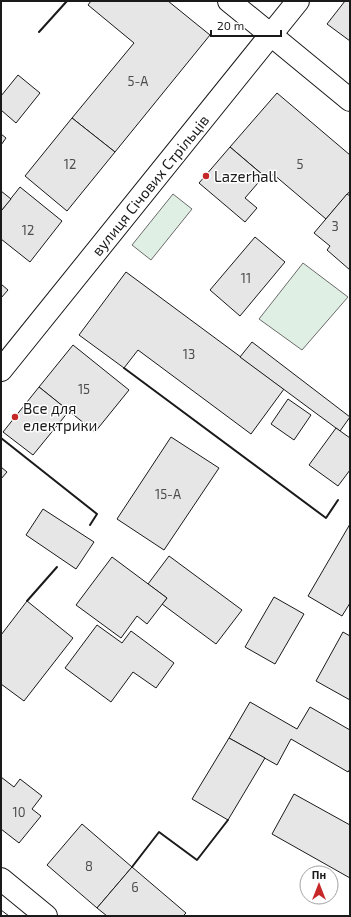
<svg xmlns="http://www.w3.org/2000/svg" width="351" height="917" viewBox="0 0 351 917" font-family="'Exo 2',sans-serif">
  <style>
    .green { fill: #e0efe3; stroke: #6a6a6a }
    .building { fill: #e6e6e6; stroke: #1a1a1a }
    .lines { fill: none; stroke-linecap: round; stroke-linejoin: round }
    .tertiary-casing { stroke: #1a1a1a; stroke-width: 24 }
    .primary-casing { stroke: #1a1a1a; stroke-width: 24 }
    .tertiary { stroke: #fff; stroke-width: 22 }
    .primary { stroke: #fff; stroke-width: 22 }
    .tram { stroke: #1a1a1a; stroke-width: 1 }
    .wall { stroke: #1a1a1a; stroke-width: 2 }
    .poi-dot { fill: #c62828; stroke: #fff; stroke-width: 1.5 }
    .labels { text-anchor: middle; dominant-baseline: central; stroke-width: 3; stroke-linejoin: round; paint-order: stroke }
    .number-label { font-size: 13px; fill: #4d4d4d }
    .poi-label { font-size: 15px; fill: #1a1a1a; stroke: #fff; text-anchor: start }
    .street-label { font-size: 15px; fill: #1a1a1a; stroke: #fff }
  </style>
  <rect width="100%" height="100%" fill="#fff"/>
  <g class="green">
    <path d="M 173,194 L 192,209 L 151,260 L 132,245 Z"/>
    <path d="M 303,263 L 348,297 L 302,350 L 259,319 Z"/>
  </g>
  <g class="building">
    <path d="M 91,1 L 168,1 L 210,35 L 115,152 L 72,118 L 134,43 L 88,5 Z"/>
    <path d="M 345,1 L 350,1 L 350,41 L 327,24 Z"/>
    <path d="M 18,75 L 40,93 L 16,123 L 1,110 L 1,96 Z"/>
    <path d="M 277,93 L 350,155 L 350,191 L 326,219 L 273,174 L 269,180 L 230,147 Z"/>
    <path d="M 72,118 L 115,152 L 67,211 L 25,176 Z"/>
    <path d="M 1,134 L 6,138 L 1,145 Z"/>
    <path d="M 230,147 L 264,176 L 245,198 L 257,208 L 245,222 L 199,183 Z"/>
    <path d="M 20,187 L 62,221 L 30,262 L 1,239 L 1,211 Z"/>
    <path d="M 1,191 L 11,199 L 1,211 Z"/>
    <path d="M 347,194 L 350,196 L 350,270 L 327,250 L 330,246 L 314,233 Z"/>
    <path d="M 255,237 L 285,262 L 240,316 L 210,290 Z"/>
    <path d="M 126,272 L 284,389 L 251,434 L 138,350 L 124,368 L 79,335 Z"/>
    <path d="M 1,284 L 8,290 L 1,298 Z"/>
    <path d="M 252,342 L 350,417 L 340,431 L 240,357 Z"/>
    <path d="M 73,345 L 129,390 L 95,432 L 39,387 Z"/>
    <path d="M 39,387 L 69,411 L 33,455 L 3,432 Z"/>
    <path d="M 288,399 L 311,415 L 294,440 L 271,424 Z"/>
    <path d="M 336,428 L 350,438 L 350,470 L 338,486 L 309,465 Z"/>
    <path d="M 171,437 L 219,468 L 164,550 L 117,519 Z"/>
    <path d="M 1,467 L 7,472 L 1,479 Z"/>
    <path d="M 43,509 L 94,542 L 76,569 L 26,535 Z"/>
    <path d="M 350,524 L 350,603 L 342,616 L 308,596 Z"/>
    <path d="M 169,556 L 242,610 L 216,644 L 162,604 L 167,598 L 148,584 Z"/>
    <path d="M 112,557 L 167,598 L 147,624 L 137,616 L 121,638 L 76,605 Z"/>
    <path d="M 274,597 L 304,614 L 275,664 L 245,647 Z"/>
    <path d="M 27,601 L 73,638 L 24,701 L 1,684 L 1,635 Z"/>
    <path d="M 97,625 L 122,643 L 131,631 L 174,663 L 156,688 L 133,672 L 111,702 L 65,668 Z"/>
    <path d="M 343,632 L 350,636 L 350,700 L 316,681 Z"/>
    <path d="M 250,702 L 297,729 L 310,707 L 350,730 L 350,769 L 348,772 L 291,739 L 277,765 L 229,738 Z"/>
    <path d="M 229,738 L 265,758 L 228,820 L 192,799 Z"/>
    <path d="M 1,777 L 14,787 L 20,779 L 42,796 L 32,809 L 41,816 L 19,843 L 1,829 Z"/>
    <path d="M 294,794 L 350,825 L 350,878 L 272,834 Z"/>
    <path d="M 82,824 L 132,867 L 97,908 L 47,865 Z"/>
    <path d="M 132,867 L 186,913 L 183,916 L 107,916 L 97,908 Z"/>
  </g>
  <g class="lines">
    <defs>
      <path id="tertiary" d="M 229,1 L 271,35 L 350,100"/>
      <g id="primary">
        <path d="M 1,370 L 298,1"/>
        <path d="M 1,879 L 46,916"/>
      </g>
    </defs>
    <use href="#tertiary" class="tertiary-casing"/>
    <use href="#primary" class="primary-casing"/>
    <use href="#tertiary" class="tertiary"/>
    <use href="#primary" class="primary"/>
    <path class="tram" d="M 1,910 L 9,916"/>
    <g class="wall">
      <path d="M 39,32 L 67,1"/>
      <path d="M 124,368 L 326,518 L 338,500"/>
      <path d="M 1,438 L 97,514 L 90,525"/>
      <path d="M 27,601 L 57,567"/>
      <path d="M 132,867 L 159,832 L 197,860 L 228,820"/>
    </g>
  </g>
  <g class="poi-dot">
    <circle cx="206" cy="176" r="4"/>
    <circle cx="15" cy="417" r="4"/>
  </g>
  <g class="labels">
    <g class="number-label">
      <text x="138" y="81">5-А</text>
      <text x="70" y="164">12</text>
      <text x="300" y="164">5</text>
      <text x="335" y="226">3</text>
      <text x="28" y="230">12</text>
      <text x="246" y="278">11</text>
      <text x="189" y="354">13</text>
      <text x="84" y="389">15</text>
      <text x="168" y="494">15-А</text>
      <text x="19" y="812">10</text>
      <text x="89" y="866">8</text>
      <text x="135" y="887">6</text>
    </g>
    <g class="poi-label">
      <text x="214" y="176">Lazerhall</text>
      <text x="23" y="408">Все для<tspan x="23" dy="17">електрики</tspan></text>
    </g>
    <g class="street-label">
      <text transform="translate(150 185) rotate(-51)">вулиця Січових Стрільців</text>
    </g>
  </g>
  <rect width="351" height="917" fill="none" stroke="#1a1a1a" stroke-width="4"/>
  <g transform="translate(319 885)"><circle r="19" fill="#ffffff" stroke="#a3a3a3"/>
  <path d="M0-3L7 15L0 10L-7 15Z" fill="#c62828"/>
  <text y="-6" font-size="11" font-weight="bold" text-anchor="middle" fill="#1a1a1a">Пн</text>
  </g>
  <path d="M211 30v6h70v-6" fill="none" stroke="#1a1a1a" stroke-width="2"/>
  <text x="217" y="30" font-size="12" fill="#1a1a1a" stroke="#ffffff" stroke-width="3" paint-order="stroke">20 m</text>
</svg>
